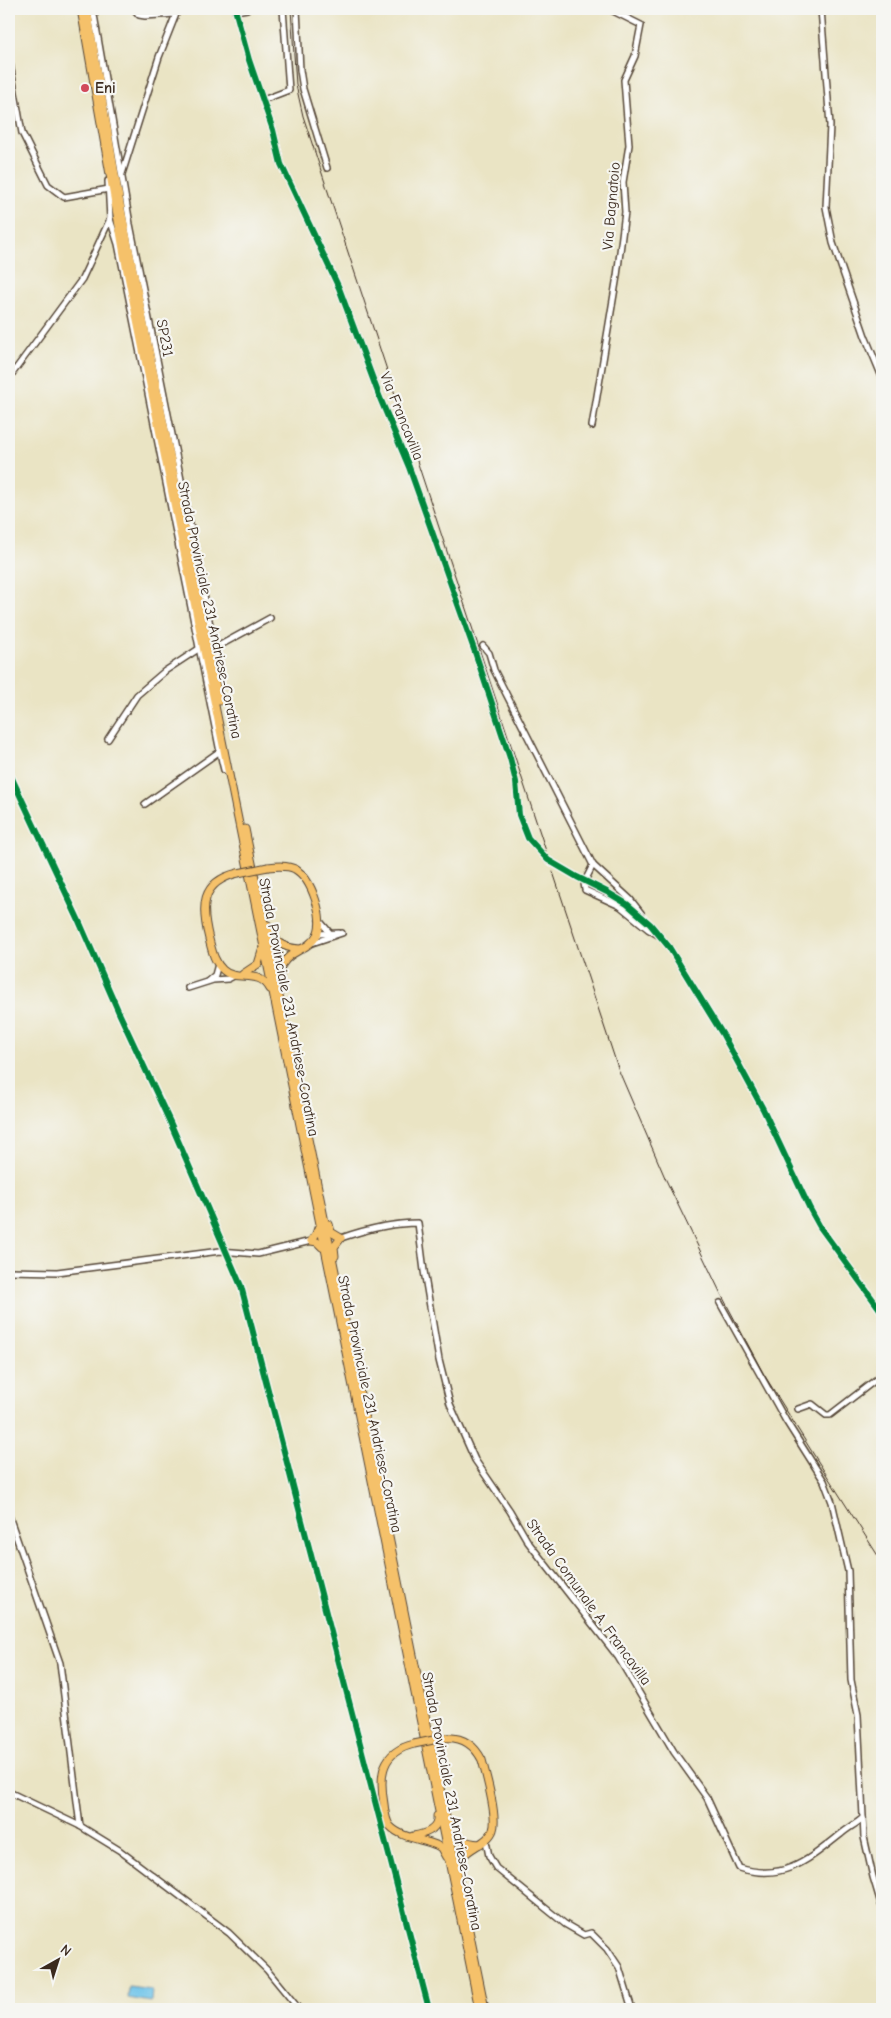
<svg xmlns="http://www.w3.org/2000/svg" width="891" height="2018" viewBox="0 0 891 2018" font-family="'Comic Neue',sans-serif">
  <style>
    .water { fill: #6cc3e9; stroke: #547684 }
    .lines { fill: none; stroke-linecap: round; stroke-linejoin: round }
    .minor-casing { stroke: #554637; stroke-width: 8 }
    .highway-casing { stroke: #554637; stroke-width: 9 }
    .minor { stroke: #fff; stroke-width: 5 }
    .highway { stroke: #f5c16b; stroke-width: 7 }
    .rail { stroke: #3b2a1e; stroke-width: 1 }
    .highway-bridge-casing { stroke: #554637; stroke-width: 9; stroke-linecap: butt }
    .highway-bridge { stroke: #f5c16b; stroke-width: 7 }
    .cycleway-casing { stroke: #f6f6f2; stroke-width: 9 }
    .cycleway { stroke: #00873e; stroke-width: 6 }
    .poi-dot { fill: #d1495b; stroke: #f6f6f2; stroke-width: 2 }
    .labels { text-anchor: middle; dominant-baseline: central; stroke-width: 4.5; stroke-linejoin: round; paint-order: stroke }
    .poi-label { font-size: 15px; font-weight: bold; fill: #3b2a1e; stroke: #f6f6f2; text-anchor: start }
    .street-label { font-size: 15px; fill: #3b2a1e; stroke: #f6f6f2 }
  </style>
  <rect width="100%" height="100%" fill="#f6f6f2"/>
  <filter id="ink" filterUnits="userSpaceOnUse"><feTurbulence type="fractalNoise" baseFrequency=".02" numOctaves="2"/><feDisplacementMap in="SourceGraphic" scale="10" xChannelSelector="R" yChannelSelector="G"/><feConvolveMatrix kernelMatrix="1 2 1 2 8 2 1 2 1" color-interpolation-filters="sRGB"/></filter>
  <filter id="wash" filterUnits="userSpaceOnUse"><feTurbulence type="fractalNoise" baseFrequency=".0096" numOctaves="4" result="noise"/><feDisplacementMap in="SourceGraphic" scale="20" xChannelSelector="R" yChannelSelector="G"/><feGaussianBlur stdDeviation="1.12" result="paint"/><feColorMatrix in="noise" values="0 0 0 0 0 0 0 0 0 0 0 0 0 0 0 0 0 1.4 0 .05"/><feComposite in="paint" operator="in"/></filter>
  <g filter="url(#wash)">
    <rect width="100%" height="100%" fill="#eae4c4"/>
    <path class="water" d="M 129,1987 L 152,1990 L 151,2002 L 128,1998 Z"/>
  </g>
  <g filter="url(#ink)">
    <g class="lines">
      <defs>
        <g id="minor">
          <path d="M 93,9 L 130,224 L 216,655 L 214,667"/>
          <path d="M 134,9 L 139,15 L 145,16 L 175,14"/>
          <path d="M 235,9 L 249,60 L 273,130 L 281,164 L 339,288 L 380,398 L 409,467 L 476,655 L 510,758 L 516,782 L 519,815 L 528,838 L 548,860 L 577,877 L 607,892 L 627,904 L 650,924 L 669,947 L 723,1035 L 763,1109 L 810,1209 L 820,1227 L 882,1312"/>
          <path d="M 297,9 L 300,70 L 303,89 L 327,168"/>
          <path d="M 821,9 L 830,125 L 826,207 L 833,243 L 865,336 L 882,377"/>
          <path d="M 235,11 L 247,9"/>
          <path d="M 9,58 L 22,133 L 48,185 L 64,197 L 109,189"/>
          <path d="M 263,100 L 289,90 L 283,9"/>
          <path d="M 122,174 L 159,57 L 178,9"/>
          <path d="M 110,219 L 118,244 L 222,762 L 224,770 L 229,774"/>
          <path d="M 9,378 L 82,279 L 110,219 L 108,181"/>
          <path d="M 592,426 L 617,276 L 625,212 L 623,182 L 629,145 L 624,80 L 635,56 L 641,25 L 609,9"/>
          <path d="M 483,646 L 489,653 L 494,670 L 593,865 L 630,899 L 641,913"/>
          <path d="M 215,648 L 270,618"/>
          <path d="M 108,739 L 137,695 L 165,671 L 200,648"/>
          <path d="M 145,804 L 220,751"/>
          <path d="M 587,877 L 593,865"/>
          <path d="M 584,883 L 585,890 L 620,906 L 648,929 L 658,935"/>
          <path d="M 319,920 L 330,933"/>
          <path d="M 317,934 L 339,933"/>
          <path d="M 312,943 L 342,933"/>
          <path d="M 208,981 L 215,975 L 218,964"/>
          <path d="M 188,988 L 213,980 L 228,979 L 234,976"/>
          <path d="M 341,1238 C 367,1229 391,1223 418,1223 L 424,1271 L 439,1360 L 450,1404 L 475,1460 L 510,1511 L 528,1542 L 618,1657 L 674,1752 L 707,1798 L 739,1868 C 784,1882 808,1860 841,1834 C 848,1828 856,1824 863,1818"/>
          <path d="M 9,1271 L 57,1272 L 220,1251 L 258,1254 L 311,1241"/>
          <path d="M 720,1303 L 786,1421 L 824,1481 L 832,1502 L 848,1571 L 851,1680 L 858,1715 L 864,1837 L 873,1877 L 882,1907"/>
          <path d="M 798,1409 L 812,1404 L 826,1415 L 830,1415 L 882,1375"/>
          <path d="M 9,1516 L 60,1663 L 80,1826"/>
          <path d="M 9,1792 L 80,1826 L 119,1850 L 229,1933 L 267,1970 L 299,2009"/>
          <path d="M 486,1841 L 489,1856 L 496,1868 L 565,1924 L 584,1935 L 591,1933 L 607,1949 L 619,1967 L 632,2009"/>
        </g>
        <g id="highway">
          <path d="M 81,9 L 126,266 L 479,2009"/>
          <path d="M 87,9 L 120,204 L 219,701"/>
          <path d="M 245,829 L 485,2009"/>
          <path d="M 268,867 C 277,866 287,865 295,869 C 312,879 325,918 317,935 C 309,950 290,950 282,965 C 278,972 281,980 279,987"/>
          <path d="M 238,873 C 200,882 201,907 209,939 C 212,950 214,962 223,970 C 237,983 259,968 270,989"/>
          <path d="M 268,925 C 272,942 283,948 300,949"/>
          <path d="M 243,974 L 258,964 L 262,951"/>
          <path d="M 329,1224 L 331,1232 L 341,1238 L 334,1247 L 335,1256"/>
          <path d="M 318,1228 L 316,1234 L 311,1241 L 317,1242 L 322,1247"/>
          <path d="M 443,1738 C 461,1736 474,1744 482,1760 C 486,1775 498,1817 493,1830 C 487,1847 456,1849 459,1870"/>
          <path d="M 414,1744 C 381,1752 379,1775 384,1804 C 385,1811 385,1820 390,1826 C 401,1838 422,1839 436,1845 L 441,1848 L 446,1857"/>
          <path d="M 450,1824 C 455,1839 465,1843 480,1844"/>
          <path d="M 413,1836 C 425,1834 439,1830 437,1816"/>
        </g>
      </defs>
      <use href="#minor" class="minor-casing"/>
      <use href="#highway" class="highway-casing"/>
      <use href="#minor" class="minor"/>
      <use href="#highway" class="highway"/>
      <g class="rail">
        <path d="M 291,9 L 296,85 L 303,116 L 546,851"/>
        <path d="M 553,872 L 619,1071 L 666,1180 L 721,1294 L 763,1373 L 819,1463 L 882,1562"/>
      </g>
      <defs>
        <g id="highway-bridge">
          <path d="M 238,873 L 268,867"/>
          <path d="M 414,1744 L 443,1738"/>
        </g>
      </defs>
      <use href="#highway-bridge" class="highway-bridge-casing"/>
      <use href="#highway-bridge" class="highway-bridge"/>
      <defs>
        <g id="cycleway">
          <path d="M 235,9 L 249,60 L 273,130 L 281,164 L 339,288 L 380,398 L 409,467 L 476,655 L 510,758 L 516,782 L 519,815 L 528,838 L 548,860 L 577,877 L 607,892 L 627,904 L 650,924 L 669,947 L 723,1035 L 763,1109 L 810,1209 L 820,1227 L 882,1312"/>
          <path d="M 9,772 L 79,921 L 120,1015 L 170,1122 L 241,1286 L 429,2009"/>
        </g>
      </defs>
      <use href="#cycleway" class="cycleway-casing"/>
      <use href="#cycleway" class="cycleway"/>
    </g>
  </g>
  <circle class="poi-dot" cx="85" cy="88" r="5"/>
  <g class="labels">
    <g class="poi-label">
      <text x="95" y="88">Eni</text>
    </g>
    <g class="street-label">
      <text transform="translate(611 206) rotate(-85)">Via Bagnatoio</text>
      <text transform="translate(165 338) rotate(79)">SP231</text>
      <text transform="translate(402 416) rotate(68)">Via Francavilla</text>
      <text transform="translate(210 610) rotate(78)">Strada Provinciale 231 Andriese-Coratina</text>
      <text transform="translate(289 1007) rotate(79)">Strada Provinciale 231 Andriese-Coratina</text>
      <text transform="translate(370 1404) rotate(78)">Strada Provinciale 231 Andriese-Coratina</text>
      <text transform="translate(589 1602) rotate(54)">Strada Comunale A. Francavilla</text>
      <text transform="translate(452 1801) rotate(79)">Strada Provinciale 231 Andriese-Coratina</text>
    </g>
  </g>
  <rect width="891" height="2018" fill="none" stroke="#f6f6f2" stroke-width="30"/>
  <g transform="translate(58 1960) rotate(39)" stroke="#f6f6f2" stroke-width="4" paint-order="stroke">
  <path d="M0-4L9 19L0 12L-9 19Z" fill="#3b2a1e"/>
  <text y="-8" font-size="14" font-weight="bold" text-anchor="middle" fill="#3b2a1e">N</text>
  </g>
</svg>
